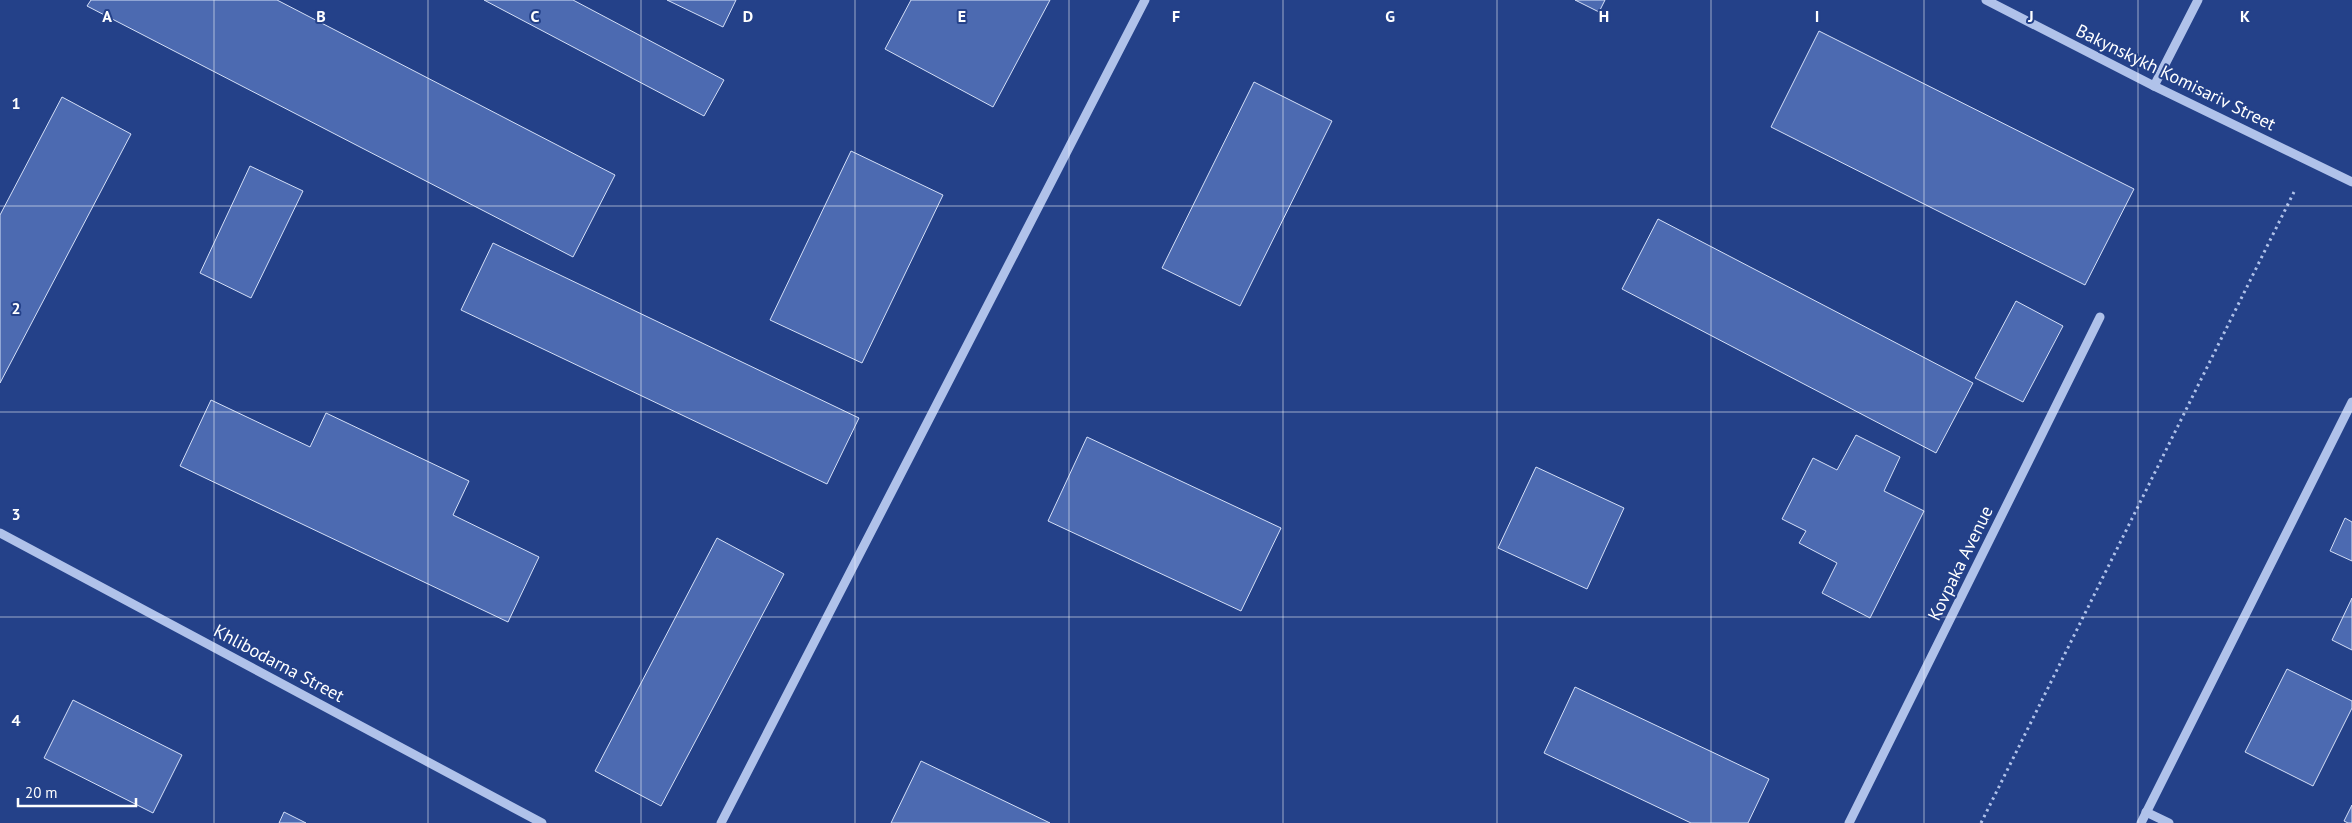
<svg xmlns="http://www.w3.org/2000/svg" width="2352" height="823" viewBox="0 0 2352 823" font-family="'PT Sans',sans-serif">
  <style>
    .building { fill: #4c6ab1; stroke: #d4dff7 }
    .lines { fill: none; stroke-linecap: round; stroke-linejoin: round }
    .path { stroke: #b0c2ea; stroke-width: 3; stroke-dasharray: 2.5 4; stroke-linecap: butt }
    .minor { stroke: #b0c2ea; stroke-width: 9 }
    .grid { fill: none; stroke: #fff; stroke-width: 1; stroke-opacity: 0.55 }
    .labels { text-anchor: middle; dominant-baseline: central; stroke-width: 4; stroke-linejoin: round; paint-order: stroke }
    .street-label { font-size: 18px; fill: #fff; stroke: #244189 }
    .grid-label { font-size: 16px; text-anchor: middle; font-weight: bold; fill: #fff; stroke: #244189; stroke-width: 4; stroke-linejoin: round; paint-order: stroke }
  </style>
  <rect width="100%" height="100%" fill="#244189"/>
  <g class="building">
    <path d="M 91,0 L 277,0 L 615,175 L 573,257 L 87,6 Z"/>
    <path d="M 484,0 L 573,0 L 724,80 L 704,116 Z"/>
    <path d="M 667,0 L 736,0 L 723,27 Z"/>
    <path d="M 911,0 L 1050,0 L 993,107 L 885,49 Z"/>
    <path d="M 1575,0 L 1605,0 L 1599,12 Z"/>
    <path d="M 1819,31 L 2134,189 L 2085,285 L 1771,127 Z"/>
    <path d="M 1254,82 L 1332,121 L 1240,306 L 1162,268 Z"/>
    <path d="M 62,97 L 131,134 L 0,383 L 0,215 Z"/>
    <path d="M 851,151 L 943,195 L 862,363 L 770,320 Z"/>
    <path d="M 250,166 L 303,191 L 251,298 L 200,273 Z"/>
    <path d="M 1658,219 L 1973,383 L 1936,453 L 1622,289 Z"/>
    <path d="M 493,243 L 859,418 L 827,484 L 461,310 Z"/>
    <path d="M 2016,301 L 2063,326 L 2023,402 L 1975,378 Z"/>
    <path d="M 211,400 L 310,447 L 326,413 L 469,481 L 453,515 L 539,557 L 508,622 L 180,466 Z"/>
    <path d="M 1856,435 L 1900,457 L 1884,491 L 1924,511 L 1870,618 L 1822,593 L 1837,563 L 1799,543 L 1806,531 L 1782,519 L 1813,458 L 1837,470 Z"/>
    <path d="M 1087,437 L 1281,528 L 1241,611 L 1048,521 Z"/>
    <path d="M 1536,467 L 1624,508 L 1587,589 L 1498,548 Z"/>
    <path d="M 2345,518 L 2352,522 L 2352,561 L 2330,551 Z"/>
    <path d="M 717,538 L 784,574 L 661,806 L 595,771 Z"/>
    <path d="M 2352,598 L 2352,650 L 2332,640 Z"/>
    <path d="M 2287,669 L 2352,701 L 2352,708 L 2313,786 L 2245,752 Z"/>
    <path d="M 1575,687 L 1769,779 L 1748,823 L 1691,823 L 1544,753 Z"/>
    <path d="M 73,700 L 182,755 L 153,813 L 44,758 Z"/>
    <path d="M 921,761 L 1050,823 L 891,823 Z"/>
    <path d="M 2352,805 L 2352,823 L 2348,823 L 2344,821 Z"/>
    <path d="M 284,812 L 306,823 L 279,823 Z"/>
  </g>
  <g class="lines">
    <path class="path" d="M 1981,823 L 2294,192"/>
    <g class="minor">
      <path d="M 1986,0 L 2154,86 L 2352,182"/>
      <path d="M 2154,86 L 2198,0"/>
      <path d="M 0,533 L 542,823"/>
      <path d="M 2146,812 L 2169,823"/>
      <path d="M 721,823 L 1145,0"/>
      <path d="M 1849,823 L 2100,317"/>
      <path d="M 2141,823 L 2352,402"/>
    </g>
  </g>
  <path class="grid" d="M 214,0 L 214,823M 428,0 L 428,823M 641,0 L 641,823M 855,0 L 855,823M 1069,0 L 1069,823M 1283,0 L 1283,823M 1497,0 L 1497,823M 1711,0 L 1711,823M 1924,0 L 1924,823M 2138,0 L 2138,823M 0,206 L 2352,206M 0,412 L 2352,412M 0,617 L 2352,617"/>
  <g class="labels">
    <g class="street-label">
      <text transform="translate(2176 77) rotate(26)">Bakynskykh Komisariv Street</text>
      <text transform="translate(1960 563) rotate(-64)">Kovpaka Avenue</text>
      <text transform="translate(279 663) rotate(28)">Khlibodarna Street</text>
    </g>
  </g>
  <g class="grid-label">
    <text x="107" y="22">A</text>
    <text x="321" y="22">B</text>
    <text x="535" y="22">C</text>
    <text x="748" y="22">D</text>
    <text x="962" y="22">E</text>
    <text x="1176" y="22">F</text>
    <text x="1390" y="22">G</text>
    <text x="1604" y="22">H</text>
    <text x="1817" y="22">I</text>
    <text x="2031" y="22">J</text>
    <text x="2245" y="22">K</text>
    <text x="16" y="109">1</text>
    <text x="16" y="314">2</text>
    <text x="16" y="520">3</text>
    <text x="16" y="726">4</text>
  </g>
  <path d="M18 798v8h118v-8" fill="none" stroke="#ffffff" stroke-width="2.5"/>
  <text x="25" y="798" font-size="15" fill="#ffffff" stroke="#244189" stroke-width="4" paint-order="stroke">20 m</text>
</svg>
